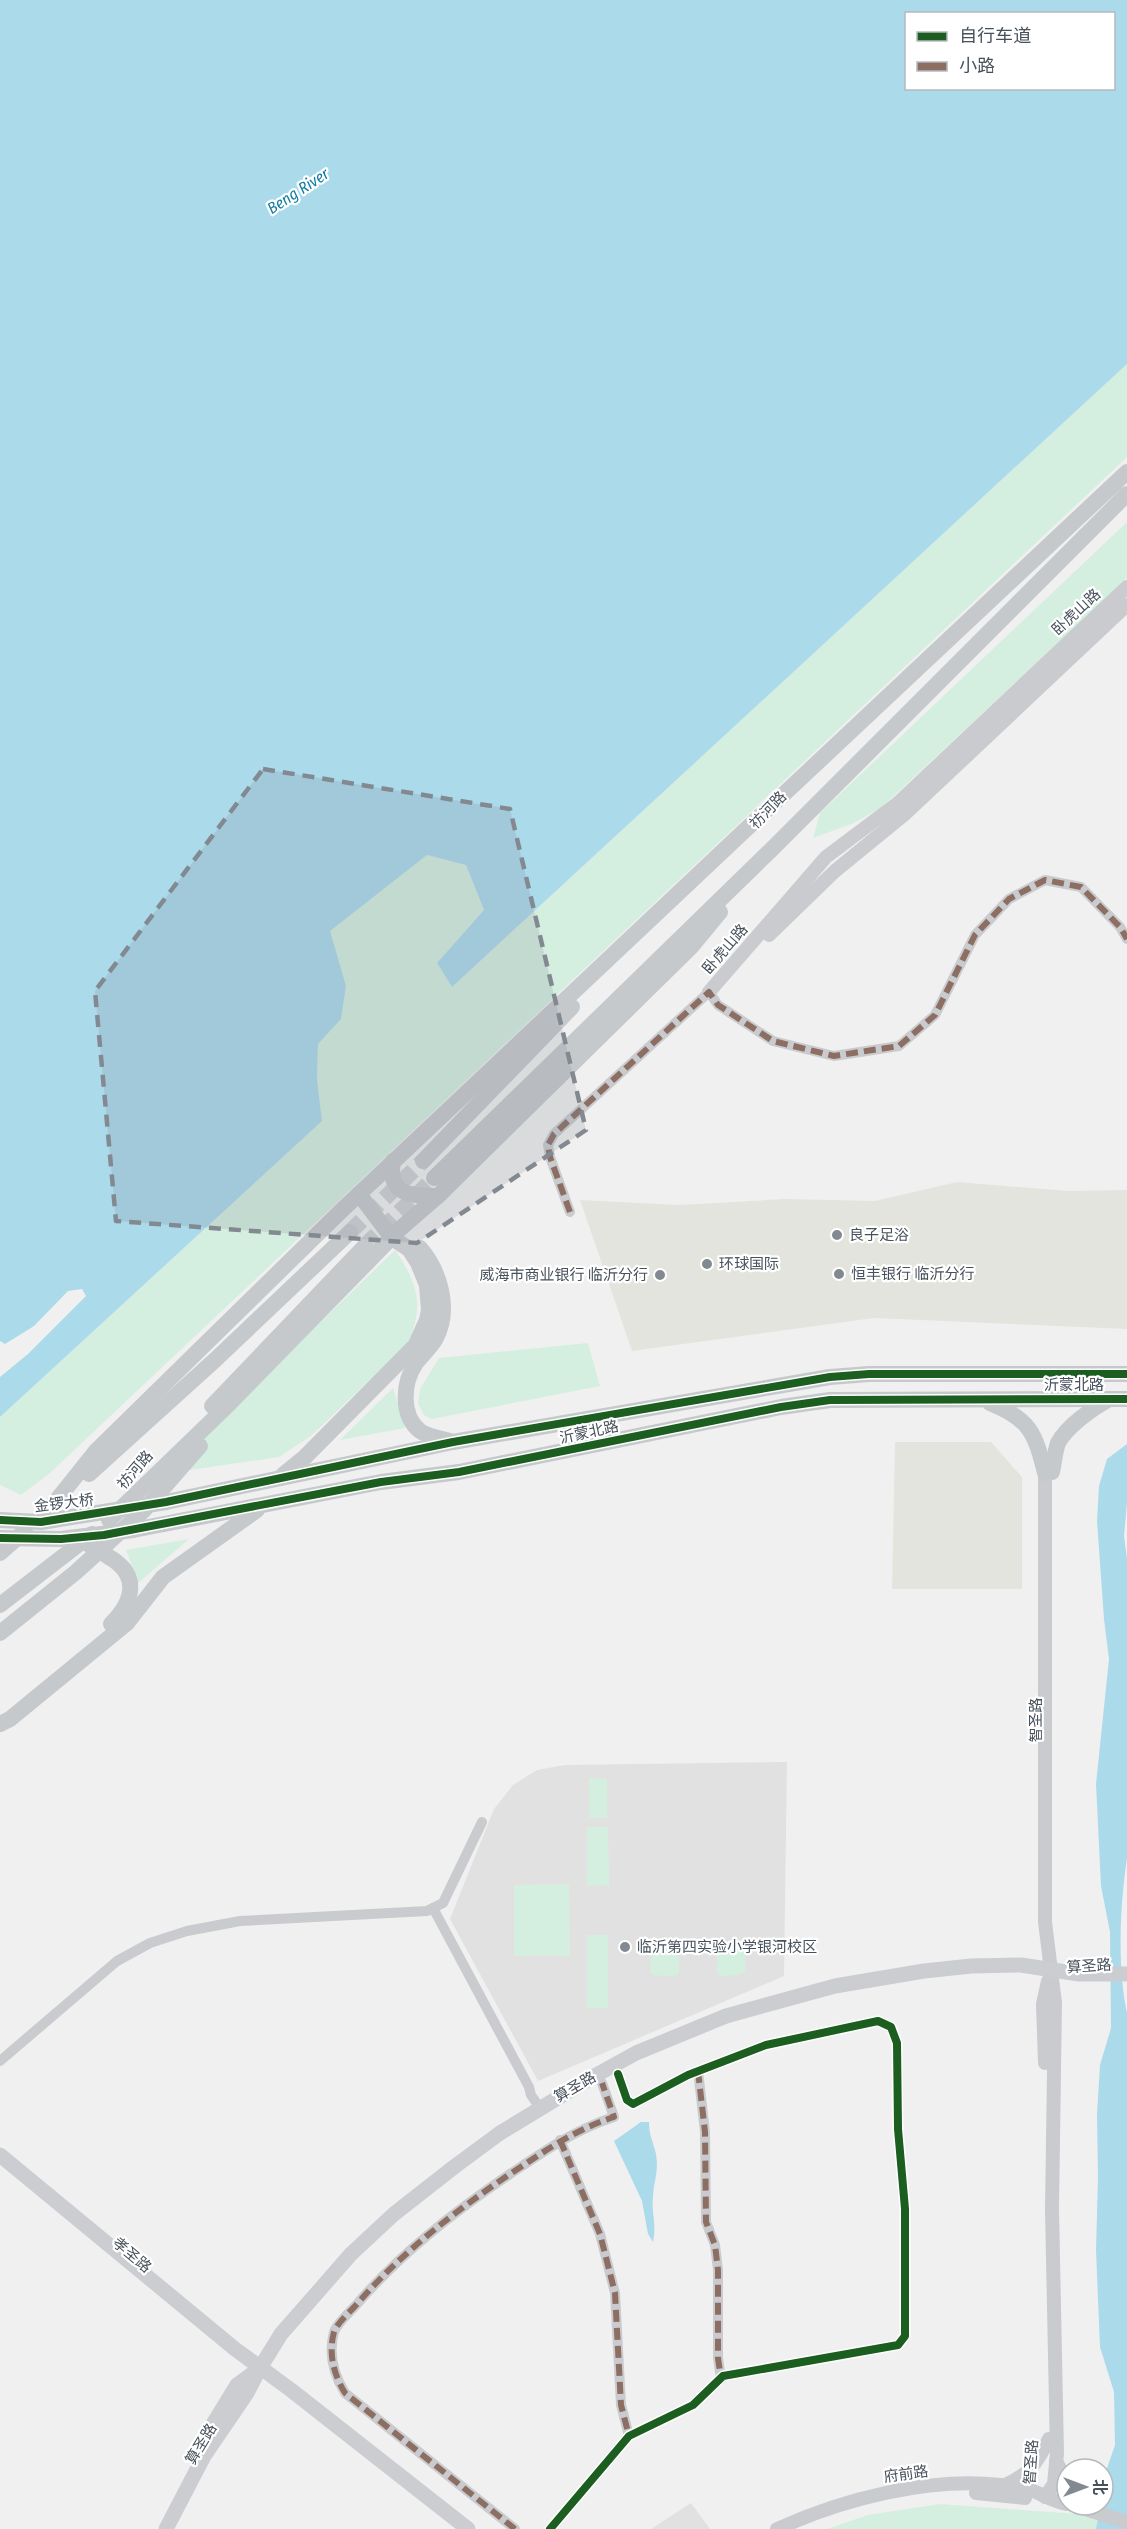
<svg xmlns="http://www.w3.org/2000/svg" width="1127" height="2529" viewBox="0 0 1127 2529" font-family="'Fira Sans Condensed','Noto Sans SC',sans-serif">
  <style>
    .commercial { fill: #e4e4de }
    .education { fill: #e2e1e2 }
    .green { fill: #d4efe0 }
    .water { fill: #abdaeb; fill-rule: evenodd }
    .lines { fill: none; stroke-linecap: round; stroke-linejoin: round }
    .primary-tunnel { stroke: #ced0d2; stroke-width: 16; stroke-dasharray: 16 8; stroke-linecap: butt }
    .minor { stroke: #c9cbce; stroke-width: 10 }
    .tertiary { stroke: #c9cbce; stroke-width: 14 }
    .secondary { stroke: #cbcdd0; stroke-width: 15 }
    .primary { stroke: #c6c9cc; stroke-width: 16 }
    .primary-bridge { stroke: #c6c9cc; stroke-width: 16 }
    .quiet { stroke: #8d6e63; stroke-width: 6; stroke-dasharray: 12 6; stroke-linecap: butt }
    .cycleway-casing { stroke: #fff; stroke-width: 11 }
    .cycleway { stroke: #1b5e20; stroke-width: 8 }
    .marked { fill: #828990; fill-opacity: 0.2; stroke: #828990; stroke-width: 4.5; stroke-dasharray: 12 8; stroke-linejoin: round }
    .poi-dot { fill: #828990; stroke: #fff; stroke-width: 2 }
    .labels { text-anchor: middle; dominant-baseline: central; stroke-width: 4.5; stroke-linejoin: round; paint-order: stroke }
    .street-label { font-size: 15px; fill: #47515c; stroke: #fff }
    .poi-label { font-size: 15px; fill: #47515c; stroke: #fff; text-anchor: start }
    .water-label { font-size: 16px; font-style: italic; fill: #117da5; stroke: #fff }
  </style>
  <rect width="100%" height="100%" fill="#f0f0f0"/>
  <g class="commercial">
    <path d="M 957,1182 L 1069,1191 L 1127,1190 L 1127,1329 L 874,1318 L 632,1351 L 580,1200 L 680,1205 L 785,1199 L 875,1201 Z"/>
    <path d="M 895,1442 L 991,1442 L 1022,1477 L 1022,1589 L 892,1589 Z"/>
  </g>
  <g class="education">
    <path d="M 787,1762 L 784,1976 L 538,2081 L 450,1919 L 494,1809 L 513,1785 L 537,1770 L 565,1765 Z"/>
    <path d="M 691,2503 L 710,2529 L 651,2529 Z"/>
  </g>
  <g class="green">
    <path d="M 1127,364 L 1127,457 L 50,1473 L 21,1495 L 0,1485 L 0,1417 L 322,1121 L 317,1079 L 318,1043 L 341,1019 L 346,986 L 329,931 L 427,855 L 466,865 L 484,910 L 437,963 L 452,987 Z"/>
    <path d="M 1127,522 L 1127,578 L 882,807 L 854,823 L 813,838 L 820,813 Z"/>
    <path d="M 395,1250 C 418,1283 425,1307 407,1344 L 311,1436 L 279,1457 L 163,1474 Z"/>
    <path d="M 588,1343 L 600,1386 L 432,1419 L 424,1415 L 418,1404 L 420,1389 L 439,1358 Z"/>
    <path d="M 393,1388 L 405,1428 L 340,1440 Z"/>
    <path d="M 189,1539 L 138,1583 L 126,1550 Z"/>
    <path d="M 589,1778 L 607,1779 L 607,1818 L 589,1818 Z"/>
    <path d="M 587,1827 L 608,1827 L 609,1885 L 587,1886 Z"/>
    <path d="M 569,1884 L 570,1956 L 514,1956 L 514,1885 Z"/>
    <rect x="587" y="1935" width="21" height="73"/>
    <path d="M 656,1946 L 675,1946 L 679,1951 L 679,1973 L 673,1976 L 653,1975 L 650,1971 L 651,1950 Z"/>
    <path d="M 720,1946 L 743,1946 L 746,1952 L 745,1971 L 738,1975 L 720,1976 L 717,1972 L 717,1950 Z"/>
    <path d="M 940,2504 L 1077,2514 L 1127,2529 L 827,2529 L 868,2515 Z"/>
  </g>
  <g class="water">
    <path d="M 0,0 L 1127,0 L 1127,364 L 452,987 L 437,963 L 484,910 L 466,865 L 427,855 L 330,931 L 346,986 L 341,1019 L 318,1044 L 317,1079 L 322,1121 L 0,1417 L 0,1377 L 28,1354 L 86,1296 L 82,1289 L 68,1291 L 34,1326 L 5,1344 L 0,1341 ZM 906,14 L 1114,14 L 1114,88 L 906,88 Z"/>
    <path d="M 1127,1444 L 1127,1503 L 1124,1536 L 1127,1559 L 1127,1858 C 1120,1905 1117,1966 1127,2013 L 1127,2527 L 1126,2529 L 1096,2529 L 1101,2505 L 1103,2505 L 1104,2477 L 1115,2445 L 1114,2392 L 1100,2347 L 1096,2250 L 1098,2178 L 1097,2114 L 1100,2065 L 1111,2028 L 1110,1932 L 1101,1886 L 1096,1784 L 1109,1659 L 1104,1619 L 1097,1521 L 1099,1486 L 1107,1459 Z"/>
    <path d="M 641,2122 L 649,2122 C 649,2136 653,2141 656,2154 C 659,2171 654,2180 653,2196 C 651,2212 657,2225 653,2242 L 648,2234 L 642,2201 L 614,2141 Z"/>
  </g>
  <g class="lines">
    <g class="primary-tunnel">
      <path d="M 350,1232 L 423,1161"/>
      <path d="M 365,1246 L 434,1178"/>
    </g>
    <g class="minor">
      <path d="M 570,1212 L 550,1157 L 548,1145 L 554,1134 L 709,992 L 718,1005 L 773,1041 L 834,1056 L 899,1046 L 935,1015 L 975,935 L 1009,899 L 1045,880 L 1081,887 L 1120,927 L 1127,939"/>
      <path d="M 433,1908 L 529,2087 L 531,2095 L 540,2108"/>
      <path d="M 0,2061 L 117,1961 L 150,1943 L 187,1931 L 240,1921 L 427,1911 L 443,1903 L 482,1822"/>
      <path d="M 698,2071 L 705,2132 L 706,2222 L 715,2245 L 718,2270 L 718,2358 L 721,2379"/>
      <path d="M 560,2140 L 600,2234 L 615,2293 L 621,2405 L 629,2436"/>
      <path d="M 515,2529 L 345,2393 C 334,2375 328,2354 334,2332 C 337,2323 350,2312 357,2304 C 401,2253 454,2212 510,2174 C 545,2151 574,2130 614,2117 L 602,2083"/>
      <path d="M 550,2529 L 629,2436 L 693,2405 L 723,2376 L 898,2345 L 905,2336 L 905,2209 L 898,2129 L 897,2043 L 891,2027 L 878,2021 L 766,2045 L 688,2075 L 633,2104 L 627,2100 L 618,2074"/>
    </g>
    <g class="tertiary">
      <path d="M 769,935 L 835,871 L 906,813 L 1127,605"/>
      <path d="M 709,992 L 826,857 L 898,803 L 1127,587"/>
      <path d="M 1045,2063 L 1043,2004 L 1048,1981"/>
      <path d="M 1056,2461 L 1067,2482"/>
      <path d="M 1003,2486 C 1029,2475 1037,2463 1049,2439"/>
      <path d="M 976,2493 L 1025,2498"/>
      <path d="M 1045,2497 L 1054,2484 L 1057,2453 L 1052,2209 L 1055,2003 L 1045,1922 L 1045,1473"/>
      <path d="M 1072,2505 L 1127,2522"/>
      <path d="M 777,2529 C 843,2499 928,2477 1001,2485 C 1011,2487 1023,2488 1033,2491 C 1044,2495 1054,2502 1067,2504"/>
    </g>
    <g class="secondary">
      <path d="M 0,2155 L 235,2349 L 291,2390 L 468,2529"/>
      <path d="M 199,2447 L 237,2385 L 256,2371"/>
      <path d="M 166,2529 L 204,2456 L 247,2393 L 260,2368 L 281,2334 L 351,2254 L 394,2214 L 454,2167 L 500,2133 L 589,2079 L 636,2053 L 726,2016 L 835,1986 L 924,1971 L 971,1966 L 1021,1965 L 1079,1974 L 1127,1974"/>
    </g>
    <g class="primary">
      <path d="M 769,808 L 1127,472"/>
      <path d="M 393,1161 C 387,1195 411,1196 438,1196"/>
      <path d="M 423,1161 L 572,1007"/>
      <path d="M 434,1178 L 773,848 L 1127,494"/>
      <path d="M 420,1248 C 440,1271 451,1309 436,1338 C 431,1347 422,1355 416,1363 C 403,1382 400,1415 420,1431 C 427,1436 442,1439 450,1441"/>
      <path d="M 990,1403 C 1030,1419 1035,1433 1045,1473"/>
      <path d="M 212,1406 L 365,1246"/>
      <path d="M 1052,1472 C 1054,1463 1055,1451 1058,1443 C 1067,1426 1093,1408 1109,1399"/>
      <path d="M 89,1474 L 215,1360 L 350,1232"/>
      <path d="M 283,1475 L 305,1457 L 415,1346 L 427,1320 L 429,1310 L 427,1285 L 418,1263 L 409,1249 L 392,1238 L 359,1194"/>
      <path d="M 166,1502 L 453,1442 L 830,1377 L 869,1374 L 1127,1374"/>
      <path d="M 48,1511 L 96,1451 L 341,1211 L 776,801"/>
      <path d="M 109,1520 L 228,1405 L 401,1228 L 438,1196 L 692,946 L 720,912"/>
      <path d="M 133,1530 L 381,1482 L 459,1472 L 781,1407 L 830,1400 L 1127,1399"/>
      <path d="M 0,1553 L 25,1531"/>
      <path d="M 109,1557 C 140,1575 134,1601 111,1624"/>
      <path d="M 0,1605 L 92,1534"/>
      <path d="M 0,1633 L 76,1572 L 144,1510 L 200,1446"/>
      <path d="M 0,1724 L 10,1719 L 127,1623 L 163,1577 L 257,1510"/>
    </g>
    <g class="primary-bridge">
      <path d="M 0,1520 L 41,1522 L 166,1502"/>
      <path d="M 0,1538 L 61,1539 L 133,1530"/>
      <path d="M 78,1538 L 109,1557"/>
    </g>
    <g class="quiet">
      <path d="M 570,1212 L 550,1157 L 548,1145 L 554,1134 L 709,992 L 718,1005 L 773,1041 L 834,1056 L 899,1046 L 935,1015 L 975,935 L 1009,899 L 1045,880 L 1081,887 L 1120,927 L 1127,939"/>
      <path d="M 698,2071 L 705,2132 L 706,2222 L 715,2245 L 718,2270 L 718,2358 L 721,2379"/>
      <path d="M 560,2140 L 600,2234 L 615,2293 L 621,2405 L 629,2436"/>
      <path d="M 515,2529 L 345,2393 C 334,2375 328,2354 334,2332 C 337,2323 350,2312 357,2304 C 401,2253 454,2212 510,2174 C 545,2151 574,2130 614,2117 L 602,2083"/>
    </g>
    <defs>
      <g id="cycleway">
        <path d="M 0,1520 L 41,1522 L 166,1502 L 453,1442 L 830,1377 L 869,1374 L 1127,1374"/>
        <path d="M 0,1538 L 61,1539 L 104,1535 L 381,1482 L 459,1472 L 781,1407 L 830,1400 L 1127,1399"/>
        <path d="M 550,2529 L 629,2436 L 693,2405 L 723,2376 L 898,2345 L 905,2336 L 905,2209 L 898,2129 L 897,2043 L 891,2027 L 878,2021 L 766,2045 L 688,2075 L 633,2104 L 627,2100 L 618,2074"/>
      </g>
    </defs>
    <use href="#cycleway" class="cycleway-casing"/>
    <use href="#cycleway" class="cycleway"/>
  </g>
  <path class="marked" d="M 263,769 L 510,809 L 586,1130 L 417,1243 L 116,1221 L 95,991 Z"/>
  <g class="poi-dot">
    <circle cx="837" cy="1235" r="6"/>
    <circle cx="707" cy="1264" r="6"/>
    <circle cx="839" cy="1274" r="6"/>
    <circle cx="660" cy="1275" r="6"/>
    <circle cx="625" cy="1947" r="6"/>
  </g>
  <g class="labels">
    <g class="street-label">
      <text transform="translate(1076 612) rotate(-43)">卧虎山路</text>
      <text transform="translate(768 810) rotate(-46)">祊河路</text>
      <text transform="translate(725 949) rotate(-49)">卧虎山路</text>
      <text x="1074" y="1385">沂蒙北路</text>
      <text transform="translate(589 1432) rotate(-12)">沂蒙北路</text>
      <text transform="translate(135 1470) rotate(-49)">祊河路</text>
      <text transform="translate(64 1503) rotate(-7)">金锣大桥</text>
      <text transform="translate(1036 1720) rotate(-90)">智圣路</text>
      <text transform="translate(1089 1966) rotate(-4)">算圣路</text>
      <text transform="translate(575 2087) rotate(-30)">算圣路</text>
      <text transform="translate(132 2255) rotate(40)">孝圣路</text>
      <text transform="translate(201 2444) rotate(-59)">算圣路</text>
      <text transform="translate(1031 2462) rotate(-86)">智圣路</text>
      <text transform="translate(906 2474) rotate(-8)">府前路</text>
    </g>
    <g class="poi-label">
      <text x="849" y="1235">良子足浴</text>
      <text x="719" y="1264">环球国际</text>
      <text x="851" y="1274">恒丰银行 临沂分行</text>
      <text x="648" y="1275" text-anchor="end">威海市商业银行 临沂分行</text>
      <text x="637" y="1947">临沂第四实验小学银河校区</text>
    </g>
    <g class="water-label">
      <text transform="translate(298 191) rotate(-33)">Beng River</text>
    </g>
  </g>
  <rect x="905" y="12" width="210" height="78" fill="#ffffff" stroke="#b5b9be" stroke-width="1.5"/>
  <rect x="917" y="32" width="30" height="9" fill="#1b5e20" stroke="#b5b9be" stroke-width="1.5"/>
  <text x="959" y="42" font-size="18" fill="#47515c">自行车道</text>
  <rect x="917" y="62" width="30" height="9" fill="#8d6e63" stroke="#b5b9be" stroke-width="1.5"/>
  <text x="959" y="72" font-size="18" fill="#47515c">小路</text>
  <g transform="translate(1085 2487) rotate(90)"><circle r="28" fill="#ffffff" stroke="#b5b9be" stroke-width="1.5"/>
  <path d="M0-4.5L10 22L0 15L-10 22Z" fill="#828990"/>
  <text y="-9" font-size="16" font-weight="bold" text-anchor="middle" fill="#47515c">北</text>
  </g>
</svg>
